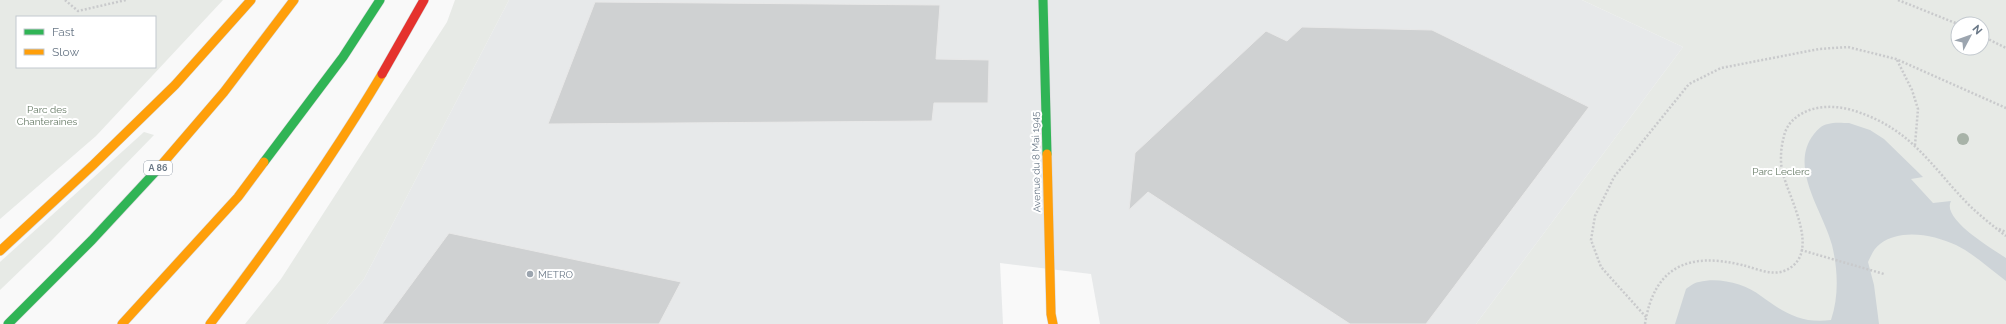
<svg xmlns="http://www.w3.org/2000/svg" width="2006" height="324" viewBox="0 0 2006 324" font-family="Raleway,sans-serif">
  <style>
    .built { fill: #e7e9ea }
    .green { fill: #e7eae6; fill-rule: evenodd }
    .water { fill: #ced4d8 }
    .building { fill: #cfd1d2; stroke: #e8e8e8 }
    .lines { fill: none; stroke-linecap: round; stroke-linejoin: round }
    .fast-casing { stroke: #d5d6d7; stroke-width: 10 }
    .slow-casing { stroke: #d5d6d7; stroke-width: 10 }
    .jam-casing { stroke: #d5d6d7; stroke-width: 10 }
    .path { stroke: #c9cacc; stroke-width: 2.5; stroke-dasharray: 2 2; stroke-linecap: butt }
    .fast { stroke: #30b455; stroke-width: 9 }
    .slow { stroke: #ff9f0a; stroke-width: 9 }
    .jam { stroke: #e5322d; stroke-width: 9 }
    .tree { fill: #a8b3a8 }
    .poi-dot { fill: #9ca5af; stroke: #fff; stroke-width: 1.5 }
    .labels { text-anchor: middle; dominant-baseline: central; stroke-width: 4; stroke-linejoin: round; paint-order: stroke }
    .shield { fill: #fff; stroke: #97a0ab; stroke-width: 1 }
    .shield-label { font-size: 9px; font-weight: bold; fill: #6a7887 }
    .park-label { font-size: 10px; fill: #667a65; stroke: #fff }
    .street-label { font-size: 10px; fill: #6a7887; stroke: #fff }
    .poi-label { font-size: 10px; fill: #6a7887; stroke: #fff; text-anchor: start }
  </style>
  <rect width="100%" height="100%" fill="#f9f9f9"/>
  <path class="built" d="M 509,0 L 1582,0 L 1683,47 L 1476,324 L 1100,324 L 1091,274 L 1000,263 L 1003,324 L 327,324 L 364,279 Z"/>
  <g class="green">
    <path d="M 0,0 L 223,0 L 96,136 L 0,219 ZM 17,17 L 155,17 L 155,67 L 17,67 Z"/>
    <path d="M 455,0 L 509,0 L 364,279 L 327,324 L 245,324 L 281,279 L 447,22 Z"/>
    <path d="M 1582,0 L 2006,0 L 2006,324 L 1476,324 L 1683,47 ZM 1958,24 L 1982,24 L 1982,48 L 1958,48 Z"/>
    <path d="M 144,132 L 154,135 L 51,241 L 0,290 L 0,262 Z"/>
  </g>
  <path class="water" d="M 1849,123 L 1870,130 L 1884,139 L 1923,177 L 1911,179 L 1933,203 L 1951,201 C 1941,219 1993,249 2006,258 L 2006,281 C 1990,269 1974,254 1956,245 C 1934,235 1901,228 1880,244 C 1874,248 1871,256 1868,262 L 1874,285 L 1879,324 L 1675,324 L 1686,289 C 1690,286 1695,282 1699,282 C 1720,277 1745,284 1761,296 C 1783,312 1801,324 1831,320 C 1839,296 1838,270 1832,245 C 1823,211 1788,167 1814,134 C 1818,129 1822,125 1828,124 C 1834,122 1843,123 1849,123 Z"/>
  <g class="building">
    <path d="M 595,2 L 940,5 L 936,59 L 989,60 L 988,103 L 934,103 L 932,121 L 548,124 Z"/>
    <path d="M 1302,27 L 1432,30 L 1589,107 L 1426,324 L 1350,324 L 1148,192 L 1129,210 L 1135,153 L 1266,31 L 1287,41 Z"/>
    <path d="M 449,233 L 681,282 L 659,324 L 382,324 Z"/>
  </g>
  <g class="lines">
    <defs>
      <g id="fast">
        <path d="M 1043,0 L 1047,154"/>
        <path d="M 264,162 L 343,57 L 380,0"/>
        <path d="M 8,324 L 92,240 L 157,170"/>
      </g>
      <g id="slow">
        <path d="M 1047,154 L 1051,314 L 1053,324"/>
        <path d="M 157,170 L 224,92 L 294,0"/>
        <path d="M 0,251 L 93,165 L 175,85 L 251,0"/>
        <path d="M 122,324 L 238,197 L 264,162"/>
        <path d="M 210,324 C 272,243 330,161 382,74"/>
      </g>
      <path id="jam" d="M 382,74 L 424,0"/>
    </defs>
    <use href="#fast" class="fast-casing"/>
    <use href="#slow" class="slow-casing"/>
    <use href="#jam" class="jam-casing"/>
    <g class="path">
      <path d="M 65,0 L 78,11 L 126,0"/>
      <path d="M 1898,0 L 1958,24"/>
      <path d="M 1982,36 L 2006,48"/>
      <path d="M 1897,60 L 1912,90 L 1918,109 L 1915,145"/>
      <path d="M 1999,229 L 2006,232"/>
      <path d="M 1801,250 L 1884,274"/>
      <path d="M 1646,317 L 1601,267 L 1591,240 L 1595,216 L 1614,177 L 1689,84 L 1721,68 L 1819,49 L 1848,47 L 1896,59 L 2006,108"/>
      <path d="M 1645,324 C 1654,266 1689,252 1742,265 C 1755,268 1771,276 1784,271 C 1824,255 1788,198 1782,170 C 1780,159 1781,147 1784,136 C 1787,122 1799,113 1813,109 C 1828,105 1844,107 1858,112 C 1914,131 1932,168 1971,207 C 1982,217 1994,227 2006,236"/>
    </g>
    <use href="#fast" class="fast"/>
    <use href="#slow" class="slow"/>
    <use href="#jam" class="jam"/>
  </g>
  <circle class="tree" cx="1963" cy="139" r="6"/>
  <circle class="poi-dot" cx="530" cy="274" r="4"/>
  <g class="labels">
    <rect class="shield" x="144" y="161" width="28" height="14" rx="3"/>
    <g class="shield-label">
      <text x="158" y="168">A 86</text>
    </g>
    <g class="park-label">
      <text x="47" y="109">Parc des<tspan x="47" dy="12">Chanteraines</tspan></text>
      <text x="1781" y="171">Parc Leclerc</text>
    </g>
    <g class="street-label">
      <text transform="translate(1036 162) rotate(-91)">Avenue du 8 Mai 1945</text>
    </g>
    <g class="poi-label">
      <text x="538" y="274">METRO</text>
    </g>
  </g>
  <rect x="16" y="16" width="140" height="52" fill="#ffffff" stroke="#c3c9cf"/>
  <rect x="24" y="29" width="20" height="6" fill="#30b455" stroke="#c3c9cf"/>
  <text x="52" y="36" font-size="12" fill="#6a7887">Fast</text>
  <rect x="24" y="49" width="20" height="6" fill="#ff9f0a" stroke="#c3c9cf"/>
  <text x="52" y="56" font-size="12" fill="#6a7887">Slow</text>
  <g transform="translate(1970 36) rotate(49)"><circle r="19" fill="#ffffff" stroke="#c3c9cf"/>
  <path d="M0-3L7 15L0 10L-7 15Z" fill="#9ca5af"/>
  <text y="-6" font-size="11" font-weight="bold" text-anchor="middle" fill="#6a7887">N</text>
  </g>
</svg>
